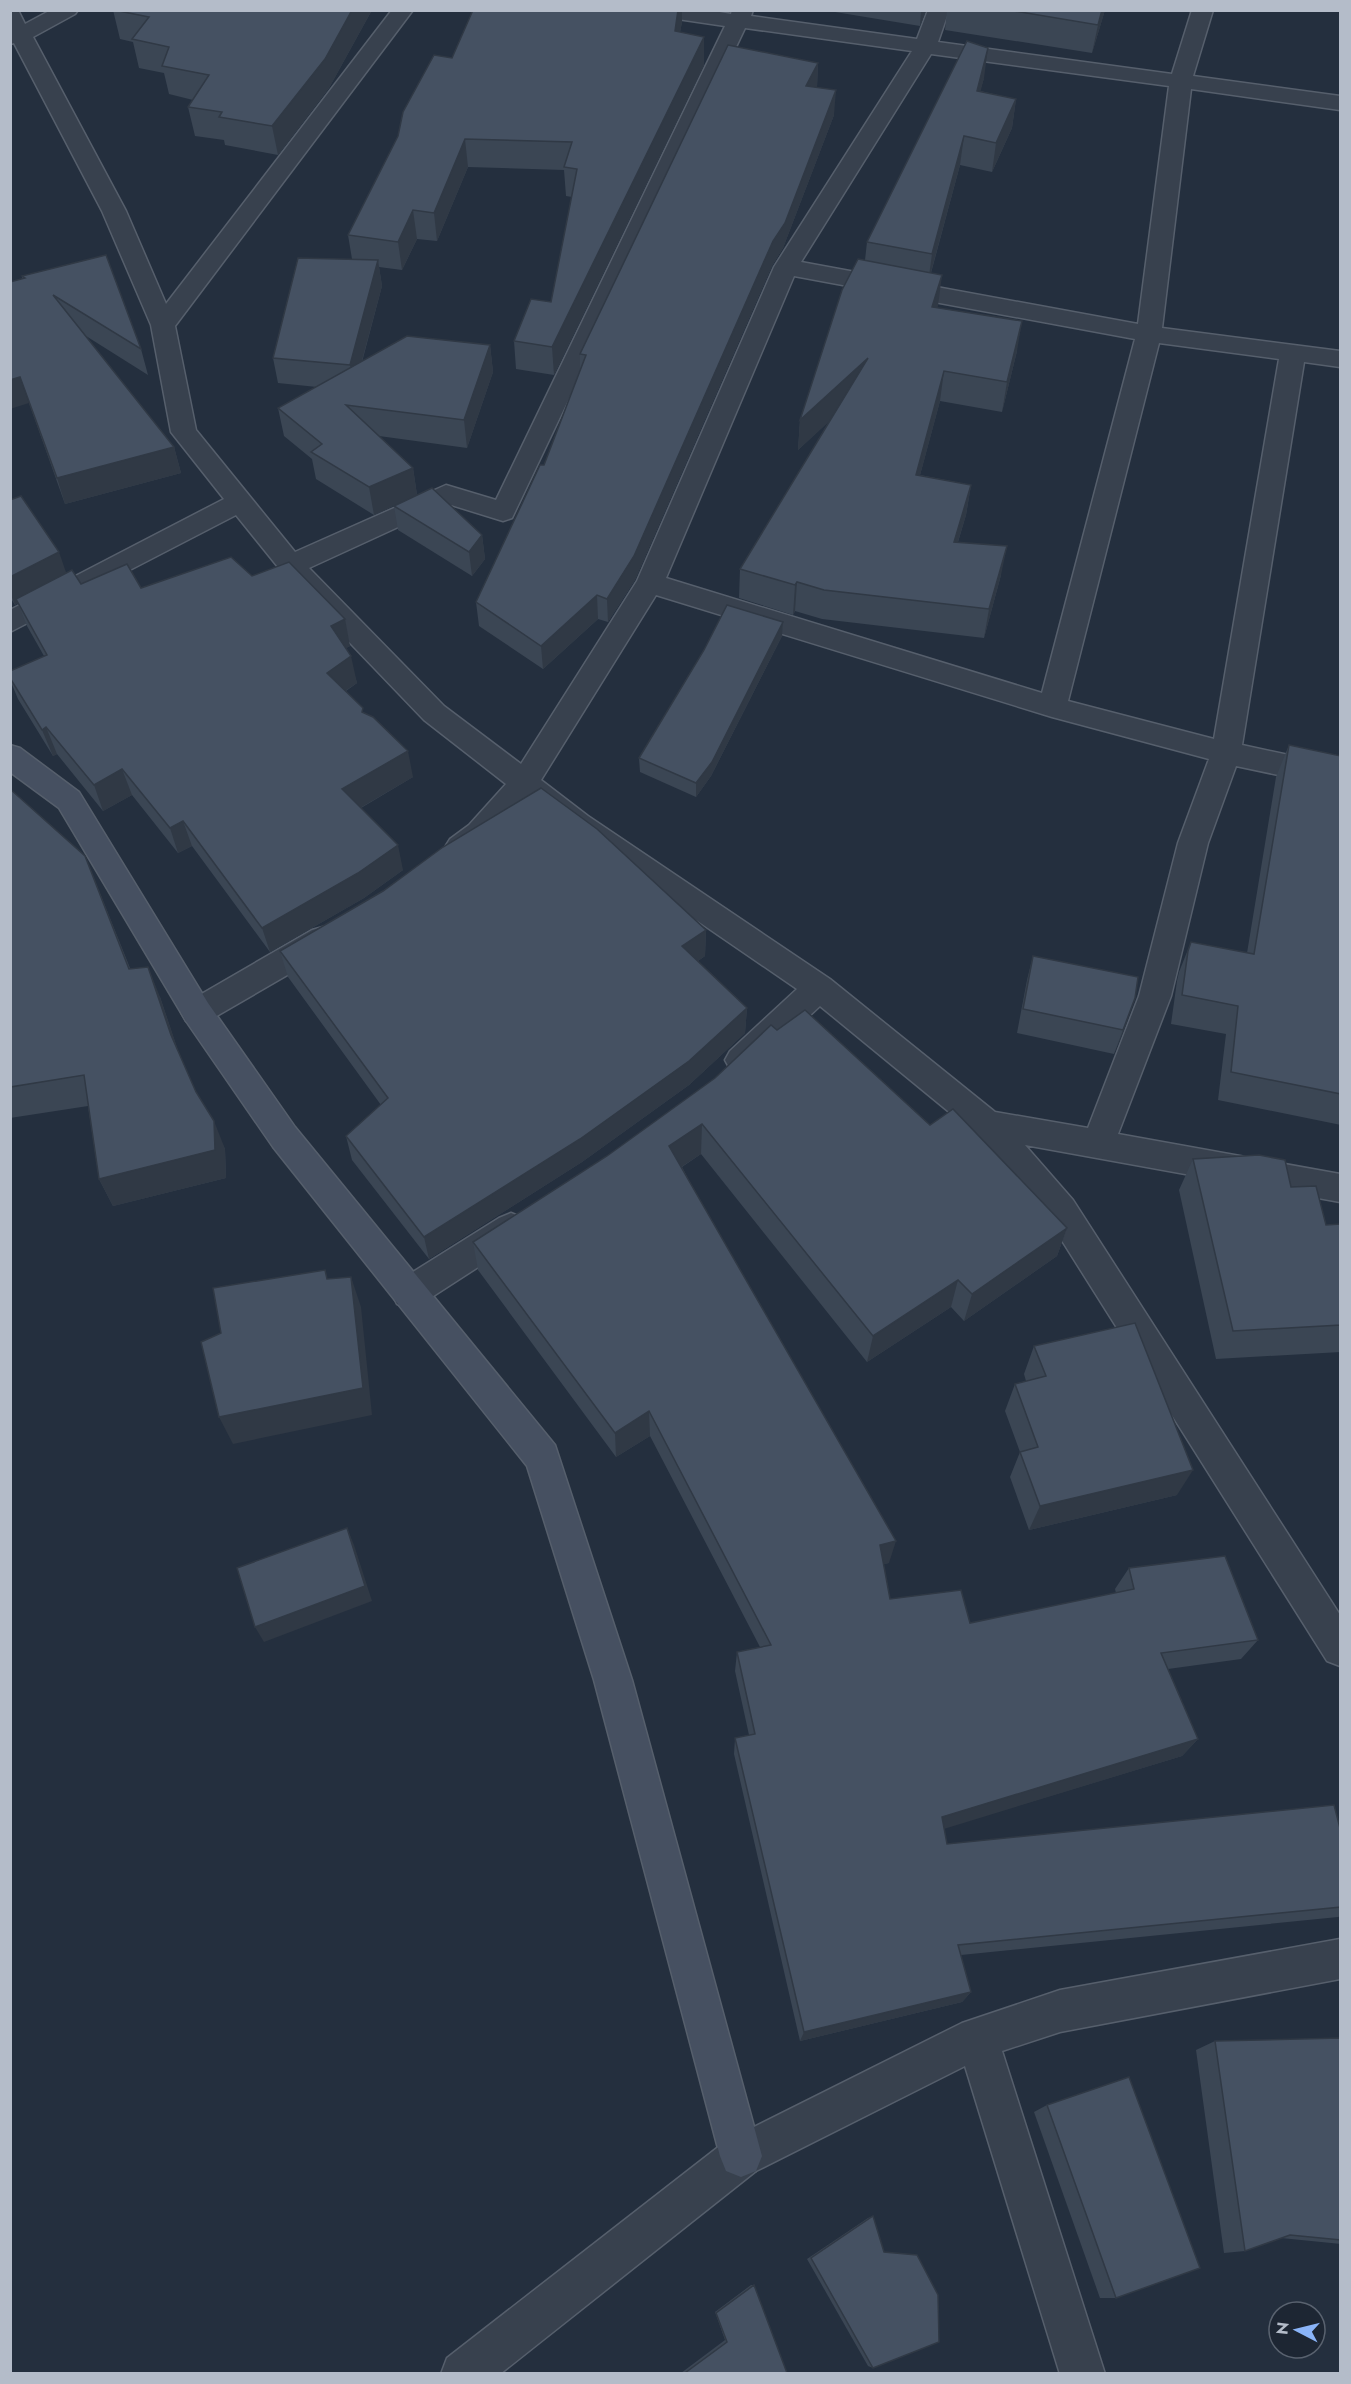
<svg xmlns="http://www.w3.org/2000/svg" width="1351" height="2384" viewBox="0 0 1351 2384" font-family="Jost,sans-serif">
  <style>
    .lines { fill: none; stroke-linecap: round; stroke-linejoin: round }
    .street-casing { stroke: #565f6c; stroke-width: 3 }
    .secondary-casing { stroke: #565f6c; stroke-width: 3 }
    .street { fill: #38414e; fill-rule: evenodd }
    .secondary { fill: #465061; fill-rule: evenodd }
    .wall { fill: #3b4654 }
    .shaded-wall { fill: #303945 }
    .building { fill: #455162; stroke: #303945; stroke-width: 1.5 }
  </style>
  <rect width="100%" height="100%" fill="#242f3e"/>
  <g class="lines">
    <defs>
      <g id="street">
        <path d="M 10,10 L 18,10 L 25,24 L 51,10 L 78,10 L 75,14 L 33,37 L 126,211 L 166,304 L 392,10 L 413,10 L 175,326 L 196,430 L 295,552 L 446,485 L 496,500 L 725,26 L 657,16 L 650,14 L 647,10 L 708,10 L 731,14 L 732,10 L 753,10 L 751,16 L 917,39 L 928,10 L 949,10 L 938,42 L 1172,74 L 1192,10 L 1213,10 L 1193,76 L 1340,96 L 1340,110 L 1191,89 L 1162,328 L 1340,351 L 1340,367 L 1304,362 L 1242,745 L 1340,766 L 1340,788 L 1236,766 L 1208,843 L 1171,996 L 1118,1134 L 1340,1174 L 1340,1202 L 1025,1145 L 1073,1200 L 1340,1615 L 1340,1666 L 1327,1661 L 1049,1220 L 976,1134 L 820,1006 L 752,1069 L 741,1073 L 730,1069 L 725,1060 L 730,1051 L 797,989 L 568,832 L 526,800 C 508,820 480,865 450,855 L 445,847 L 450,839 L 469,825 L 506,784 L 424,720 L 282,572 L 236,515 L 10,632 L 10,610 L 224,499 L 171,432 L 151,325 L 102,211 L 14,43 L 10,44 ZM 745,28 L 912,51 L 774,267 L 637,581 L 521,764 L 444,706 L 309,568 L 448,504 L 503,521 L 512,518 ZM 931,54 L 1169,86 L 1138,324 L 801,262 ZM 794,276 L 1135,339 L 1042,693 L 666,578 ZM 1159,343 L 1279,359 L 1214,739 L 1068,701 ZM 656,595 L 1052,717 L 1209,759 L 1178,843 L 1139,996 L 1088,1128 L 995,1112 L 830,979 L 588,816 L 541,780 Z"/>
        <path d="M 323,927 L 334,930 L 338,939 L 334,948 L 208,1021 L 197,1025 L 186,1021 L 181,1012 L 186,1003 L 312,930 Z"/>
        <path d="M 511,1213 L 523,1218 L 528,1228 L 523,1238 L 421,1304 L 409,1308 L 397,1304 L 392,1293 L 397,1282 L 499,1218 Z"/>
        <path d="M 1340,1939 L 1340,1979 L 1060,2032 L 1002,2051 L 1105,2374 L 1060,2374 L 965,2066 L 756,2171 L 500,2374 L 441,2374 L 447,2358 L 726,2141 L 962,2023 L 1060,1990 Z"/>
      </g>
      <path id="secondary" d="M 10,745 L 20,748 L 79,792 L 208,1003 L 295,1127 L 555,1445 L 632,1680 L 762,2156 L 756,2171 L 741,2177 L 726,2171 L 720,2156 L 594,1680 L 527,1466 L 273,1147 L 186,1021 L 59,808 L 10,772 Z"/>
    </defs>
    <use href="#street" class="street-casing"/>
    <use href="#secondary" class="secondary-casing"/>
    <use href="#street" class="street"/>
    <use href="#secondary" class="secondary"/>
  </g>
  <g class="wall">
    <path d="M 113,10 L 372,10 L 329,88 L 278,155 L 225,145 L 224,140 L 195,136 L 188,107 L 193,100 L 169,94 L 164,73 L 139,68 L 133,42 L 120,39 Z"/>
    <path d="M 473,10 L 682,10 L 682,22 L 680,32 L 704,65 L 554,375 L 516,369 L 514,341 L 551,302 L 572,197 L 566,196 L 564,170 L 468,167 L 437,241 L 417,239 L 402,270 L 379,267 L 382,286 L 362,362 L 490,345 L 493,372 L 467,448 L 379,436 L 413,468 L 417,495 L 374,515 L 316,479 L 312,459 L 284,436 L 278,408 L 317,387 L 278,383 L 273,358 L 352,259 L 348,235 L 452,58 Z"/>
    <path d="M 823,10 L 926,10 L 920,26 Z"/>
    <path d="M 947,10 L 1105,10 L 1092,53 L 945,30 Z"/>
    <path d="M 818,63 L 817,87 L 834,115 L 783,248 L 772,266 L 635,580 L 608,622 L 598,619 L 543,669 L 479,626 L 476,602 L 544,465 L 580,369 L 580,354 Z"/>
    <path d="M 984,78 L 980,91 L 1016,99 L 1012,128 L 992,172 L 960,165 L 931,273 L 937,307 L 1017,351 L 1002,412 L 940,401 L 920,475 L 971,485 L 966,515 L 958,542 L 1001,575 L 984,638 L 822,619 L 795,611 L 793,615 L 739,598 L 740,569 L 830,420 L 798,450 L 800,420 L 865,260 L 867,242 Z"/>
    <path d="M 22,276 L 141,349 L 148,375 L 86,336 L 174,447 L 181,473 L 65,504 L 29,403 Z"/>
    <path d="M 10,500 L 66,573 L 81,584 L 141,588 L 252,576 L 350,646 L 346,648 L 357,683 L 346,691 L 364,714 L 413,777 L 361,808 L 403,870 L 364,898 L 270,952 L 192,846 L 178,853 L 132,795 L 103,811 L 57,754 L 53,756 L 18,699 L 10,680 L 10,671 L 44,656 L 27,626 L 18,603 L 15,605 L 10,597 Z"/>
    <path d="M 394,506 L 482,535 L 485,559 L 472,576 L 398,530 Z"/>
    <path d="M 783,622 L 782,636 L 711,776 L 696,797 L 640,772 L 639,758 Z"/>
    <path d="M 1289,745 L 1341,756 L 1341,1125 L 1218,1100 L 1226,1034 L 1171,1024 L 1177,981 L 1179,972 L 1191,942 L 1247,953 L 1276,777 Z"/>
    <path d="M 10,789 L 85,856 L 130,968 L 160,997 L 179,1054 L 196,1092 L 225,1149 L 226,1178 L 113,1206 L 99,1179 L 88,1106 L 10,1118 Z"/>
    <path d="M 706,930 L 705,956 L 698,961 L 747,1008 L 745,1033 L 689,1085 L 582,1162 L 429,1259 L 352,1160 L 346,1136 L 381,1105 L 288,977 L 280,951 Z"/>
    <path d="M 1033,956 L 1127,1022 L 1114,1054 L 1017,1033 L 1027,980 Z"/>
    <path d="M 777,1030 L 930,1125 L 1067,1228 L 1057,1256 L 964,1321 L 951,1307 L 867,1362 L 701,1154 L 682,1167 L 889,1563 L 883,1564 L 890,1599 L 970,1623 L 1116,1593 L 1115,1589 L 1129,1568 L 1258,1640 L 1241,1659 L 1168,1669 L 1198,1739 L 1182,1756 L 944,1828 L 947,1844 L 1341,1832 L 1341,1916 L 1338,1917 L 961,1955 L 971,1992 L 962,2002 L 800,2041 L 734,1754 L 735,1738 L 749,1735 L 735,1671 L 737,1652 L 760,1647 L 650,1436 L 616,1457 L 478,1270 L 473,1242 L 607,1156 L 715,1078 Z"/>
    <path d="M 1193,1159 L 1291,1187 L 1326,1225 L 1341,1224 L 1341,1352 L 1216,1359 L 1179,1190 Z"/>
    <path d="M 1034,1346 L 1177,1495 L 1029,1530 L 1010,1477 L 1020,1452 L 1005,1411 L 1015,1384 L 1026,1381 L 1024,1374 Z"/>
    <path d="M 1341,2038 L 1341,2244 L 1281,2238 L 1245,2251 L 1224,2253 L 1196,2050 L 1215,2041 Z"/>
    <path d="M 1047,2105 L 1116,2298 L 1100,2298 L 1034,2112 Z"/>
    <path d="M 873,2216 L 873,2368 L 868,2366 L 807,2259 L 868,2218 Z"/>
    <path d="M 751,2285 L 754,2285 L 787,2373 L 681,2373 L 725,2340 L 715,2312 Z"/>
  </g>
  <g class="shaded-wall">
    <path d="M 352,10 L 372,10 L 329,88 L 278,155 L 272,126 Z"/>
    <path d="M 678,10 L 682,10 L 682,22 L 675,59 L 675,31 Z"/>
    <path d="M 921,10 L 926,10 L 920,26 Z"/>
    <path d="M 1102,10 L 1105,10 L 1092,53 L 1098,25 Z"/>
    <path d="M 704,37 L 704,65 L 554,375 L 552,347 Z"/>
    <path d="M 988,48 L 984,78 L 973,120 L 977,91 Z"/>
    <path d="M 818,63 L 817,88 L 806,86 Z"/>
    <path d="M 836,90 L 834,115 L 783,248 L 772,266 L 635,580 L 608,622 L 607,599 Z"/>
    <path d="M 1016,99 L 1012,128 L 992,172 L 996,143 Z"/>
    <path d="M 964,136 L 960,165 L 928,283 L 932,254 Z"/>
    <path d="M 465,139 L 468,167 L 437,241 L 434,213 Z"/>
    <path d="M 413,210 L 417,239 L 402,270 L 398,242 Z"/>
    <path d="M 378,260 L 382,286 L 354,390 L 350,365 Z"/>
    <path d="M 942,275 L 938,306 L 928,337 L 932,307 Z"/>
    <path d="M 1022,321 L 1017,351 L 1002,412 L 1007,382 Z"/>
    <path d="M 490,345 L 493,372 L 467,448 L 464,420 Z"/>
    <path d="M 868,358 L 865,389 L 798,450 L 800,420 Z"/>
    <path d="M 944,371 L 940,401 L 912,505 L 916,475 Z"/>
    <path d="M 20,377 L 29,403 L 10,409 L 10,380 Z"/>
    <path d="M 174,447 L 181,473 L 65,504 L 57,478 Z"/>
    <path d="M 413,468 L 417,495 L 374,515 L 369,487 Z"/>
    <path d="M 971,485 L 966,515 L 949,571 L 954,542 Z"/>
    <path d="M 482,535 L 485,559 L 472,576 L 469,552 Z"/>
    <path d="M 1007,546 L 1001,575 L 984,638 L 989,609 Z"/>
    <path d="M 59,552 L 68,578 L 16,599 L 18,603 L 15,605 L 10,593 L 10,577 Z"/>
    <path d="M 797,582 L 795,611 L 793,615 L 795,585 Z"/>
    <path d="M 597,595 L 598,619 L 543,669 L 541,646 Z"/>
    <path d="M 345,619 L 350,646 L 337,653 L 331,626 Z"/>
    <path d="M 783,622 L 782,636 L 711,776 L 696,797 L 696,783 Z"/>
    <path d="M 351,656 L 357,683 L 333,699 L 327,673 Z"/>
    <path d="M 46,727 L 57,754 L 53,756 L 42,730 Z"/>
    <path d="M 408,751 L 413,777 L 348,815 L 342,789 Z"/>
    <path d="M 122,769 L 132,795 L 103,811 L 94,785 Z"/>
    <path d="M 183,821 L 192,846 L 178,853 L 170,828 Z"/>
    <path d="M 398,845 L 403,870 L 364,898 L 270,952 L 262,928 Z"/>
    <path d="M 706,930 L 705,956 L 682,972 L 682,946 Z"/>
    <path d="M 148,967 L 160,997 L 183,1065 L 171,1035 Z"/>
    <path d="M 1135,998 L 1127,1022 L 1114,1054 Z"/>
    <path d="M 747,1008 L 745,1033 L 689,1085 L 582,1162 L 429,1259 L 424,1237 Z"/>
    <path d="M 214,1121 L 225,1149 L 226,1178 L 113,1206 L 99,1179 Z"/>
    <path d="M 702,1124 L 701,1154 L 669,1175 L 669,1146 Z"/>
    <path d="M 1067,1228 L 1057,1256 L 964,1321 L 972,1294 Z"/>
    <path d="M 351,1277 L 361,1307 L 372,1415 L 233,1444 L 219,1417 Z"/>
    <path d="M 958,1280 L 951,1307 L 867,1362 L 873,1336 Z"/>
    <path d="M 649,1411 L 650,1436 L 616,1457 L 615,1433 Z"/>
    <path d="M 1193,1470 L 1177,1495 L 1029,1530 L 1040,1506 Z"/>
    <path d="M 347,1528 L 354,1545 L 372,1601 L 264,1642 L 255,1627 Z"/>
    <path d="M 896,1541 L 889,1563 L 874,1566 L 880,1545 Z"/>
    <path d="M 1198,1739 L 1182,1756 L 934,1832 L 942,1817 Z"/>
    <path d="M 971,1992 L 962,2002 L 800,2041 L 804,2032 Z"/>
  </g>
  <g class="building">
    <path d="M 114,10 L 352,10 L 325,59 L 272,126 L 219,117 L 222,112 L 188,107 L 209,75 L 162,66 L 169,47 L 132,39 L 149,17 Z"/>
    <path d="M 473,10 L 678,10 L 675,31 L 704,37 L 552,347 L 514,341 L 531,299 L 551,302 L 577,169 L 564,167 L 572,142 L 465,139 L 434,213 L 413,210 L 398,242 L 348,235 L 398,136 L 403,112 L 434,55 L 452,58 Z"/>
    <path d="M 1008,10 L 1102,10 L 1098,25 Z"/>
    <path d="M 967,41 L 988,48 L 977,91 L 1016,99 L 996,143 L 964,136 L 932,254 L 867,242 Z"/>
    <path d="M 728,45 L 818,63 L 806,86 L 836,90 L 785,223 L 773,241 L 634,556 L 607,599 L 597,595 L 541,646 L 476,602 L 540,465 L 544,465 L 586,355 L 580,354 Z"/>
    <path d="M 106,255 L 141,349 L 53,295 L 174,447 L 57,478 L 20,377 L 10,380 L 10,282 L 25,278 L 22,276 Z"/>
    <path d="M 298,258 L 378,260 L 350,365 L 273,358 Z"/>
    <path d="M 858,259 L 942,275 L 932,307 L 1022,321 L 1007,382 L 944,371 L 916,475 L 971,485 L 954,542 L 1007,546 L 989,609 L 824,590 L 797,582 L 795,585 L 740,569 L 868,358 L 800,420 L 842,290 Z"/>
    <path d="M 407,336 L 490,345 L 464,420 L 346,405 L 413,468 L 369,487 L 311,452 L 322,444 L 278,408 Z"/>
    <path d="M 432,488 L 482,535 L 469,552 L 394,506 Z"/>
    <path d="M 21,496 L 59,552 L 10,577 L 10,500 Z"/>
    <path d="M 231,557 L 252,576 L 289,562 L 345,619 L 331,626 L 351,656 L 327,673 L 363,708 L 362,712 L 373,717 L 408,751 L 342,789 L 398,845 L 358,873 L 262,928 L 183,821 L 170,828 L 122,769 L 94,785 L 46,727 L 42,730 L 10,678 L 10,671 L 47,655 L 16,599 L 72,570 L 81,584 L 127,564 L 141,588 Z"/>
    <path d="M 727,605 L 783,622 L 712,762 L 696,783 L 639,758 L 704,650 Z"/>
    <path d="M 1289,745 L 1341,756 L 1341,1094 L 1231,1072 L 1238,1006 L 1182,995 L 1188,951 L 1191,942 L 1254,954 Z"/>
    <path d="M 541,788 L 597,829 L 706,930 L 682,946 L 747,1008 L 689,1061 L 580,1139 L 424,1237 L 346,1136 L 388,1098 L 280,951 L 383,891 L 443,847 Z"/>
    <path d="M 10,789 L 85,856 L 129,969 L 148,967 L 171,1035 L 196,1092 L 214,1121 L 215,1150 L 99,1179 L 84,1075 L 10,1087 Z"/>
    <path d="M 1033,956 L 1138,977 L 1135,998 L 1123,1030 L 1023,1009 Z"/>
    <path d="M 805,1010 L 930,1125 L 953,1109 L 1067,1228 L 972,1294 L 958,1280 L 873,1336 L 702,1124 L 669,1146 L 896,1541 L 880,1545 L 890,1599 L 961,1590 L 970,1623 L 1134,1589 L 1129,1568 L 1225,1556 L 1258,1640 L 1161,1653 L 1198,1739 L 942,1817 L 947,1844 L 1334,1805 L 1341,1832 L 1341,1907 L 958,1945 L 971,1992 L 804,2032 L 735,1738 L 755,1734 L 737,1652 L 771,1645 L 649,1411 L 615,1433 L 473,1242 L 607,1156 L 715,1078 L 771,1025 L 777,1030 Z"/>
    <path d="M 1259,1155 L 1285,1160 L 1291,1187 L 1316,1186 L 1326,1225 L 1341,1224 L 1341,1325 L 1233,1331 L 1193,1159 Z"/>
    <path d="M 325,1270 L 327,1279 L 351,1277 L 363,1388 L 219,1417 L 201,1342 L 221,1333 L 213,1288 Z"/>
    <path d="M 1135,1323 L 1193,1470 L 1040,1506 L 1020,1452 L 1038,1447 L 1015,1384 L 1046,1376 L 1034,1346 Z"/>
    <path d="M 347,1528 L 365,1586 L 255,1627 L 237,1568 Z"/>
    <path d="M 1341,2038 L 1341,2240 L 1290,2235 L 1245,2251 L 1215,2041 Z"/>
    <path d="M 1129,2077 L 1200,2268 L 1116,2298 L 1047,2105 Z"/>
    <path d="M 873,2216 L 884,2252 L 917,2255 L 938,2295 L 939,2342 L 873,2368 L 811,2258 Z"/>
    <path d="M 754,2285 L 787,2373 L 685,2373 L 727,2342 L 716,2313 Z"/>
  </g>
  <rect width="1351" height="2384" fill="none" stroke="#b4bcc9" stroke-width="24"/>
  <g transform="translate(1297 2330) rotate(277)"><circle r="28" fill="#1d2633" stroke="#59626f" stroke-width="1.5"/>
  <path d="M0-4.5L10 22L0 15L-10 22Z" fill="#8ab4f8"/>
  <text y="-9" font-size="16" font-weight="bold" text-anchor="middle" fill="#b4bcc9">N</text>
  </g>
</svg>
